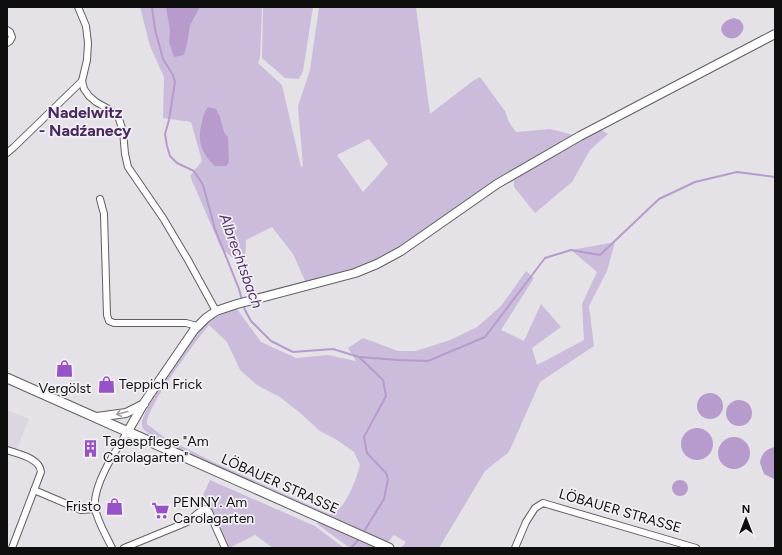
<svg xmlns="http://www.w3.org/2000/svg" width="782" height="555" viewBox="0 0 782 555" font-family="Figtree,sans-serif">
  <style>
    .built { fill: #dcd6e1 }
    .green { fill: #ccbcdb; fill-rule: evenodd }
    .water { fill: #b69bcc }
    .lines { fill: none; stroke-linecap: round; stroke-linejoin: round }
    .stream { stroke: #b69bcc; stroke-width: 2 }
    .street-casing { stroke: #605e61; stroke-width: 8 }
    .secondary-casing { stroke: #605e61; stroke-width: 10 }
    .primary-casing { stroke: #605e61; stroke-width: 11 }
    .street { stroke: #fff; stroke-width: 6 }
    .secondary { stroke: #fff; stroke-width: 8 }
    .primary { stroke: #fff; stroke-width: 9 }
    .oneway { stroke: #9f9f9f }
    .labels { text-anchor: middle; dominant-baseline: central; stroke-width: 3.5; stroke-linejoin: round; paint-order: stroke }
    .poi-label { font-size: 14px; fill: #0f0e0f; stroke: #f2f0f4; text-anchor: start }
    .street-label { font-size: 14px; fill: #0f0e0f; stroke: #f2f0f4 }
    .water-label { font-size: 15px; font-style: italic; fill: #55316e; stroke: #f2f0f4 }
    .quarter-label { font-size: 16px; font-weight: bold; fill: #48275f; stroke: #f2f0f4 }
  </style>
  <rect width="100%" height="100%" fill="#e5e2e7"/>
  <path class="built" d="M 7,410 L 29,419 L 16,451 L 7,448 Z"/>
  <g class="green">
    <path d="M 140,7 L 262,7 L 260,57 L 258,63 L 282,85 L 301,167 L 303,166 L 298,106 L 310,70 L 319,7 L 416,7 L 430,114 L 474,80 L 480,77 L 505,111 L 509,122 L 516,132 L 550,129 L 574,135 L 505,174 L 441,220 L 384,258 L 357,270 L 306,283 L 293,254 L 272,227 L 246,240 L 245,268 L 221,248 L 190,176 L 202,161 L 191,122 L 163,118 L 164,77 L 150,46 ZM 369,139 L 388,164 L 363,192 L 337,155 Z"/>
    <path d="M 263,7 L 313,7 L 303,71 L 299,79 L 285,78 L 262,58 Z"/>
    <path d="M 600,129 L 608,134 L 590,150 L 572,182 L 535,213 L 514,187 L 514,180 L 536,164 Z"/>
    <path d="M 615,242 L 607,271 L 589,306 L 594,346 L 540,382 L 509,452 L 485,471 L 439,548 L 401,548 L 406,542 L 394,535 L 388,542 L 223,470 L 149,434 C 146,431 142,429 142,425 C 140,410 194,334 206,323 C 215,316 226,313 237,309 L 261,342 L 296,358 L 328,355 L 356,361 L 348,348 L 363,338 L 398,351 L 416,351 L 450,340 L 477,327 L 501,306 L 526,271 L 534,278 L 501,330 L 524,341 L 541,304 L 561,327 L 532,348 L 537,365 L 584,340 L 582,304 L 597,272 L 571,250 ZM 209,325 L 227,342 L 240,370 L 257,385 L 280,397 L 299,412 L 320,431 L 337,440 L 354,452 L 360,465 C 356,479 345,513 329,514 L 213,462 L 164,437 L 147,424 C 145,409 197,339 209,325 Z"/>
    <path d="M 210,480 L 315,526 L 344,548 L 273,548 L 255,535 L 229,548 L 225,548 L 203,495 Z"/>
    <path d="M 319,520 L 382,548 L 350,548 L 317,524 Z"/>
  </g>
  <g class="water">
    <path d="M 166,7 L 200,7 L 190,25 L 187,44 L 184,55 L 174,57 L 169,42 L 170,30 Z"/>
    <path d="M 734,18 L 740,20 C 743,24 745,27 742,32 C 731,50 706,25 734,18 Z"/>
    <path d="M 208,107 L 216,109 L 220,117 L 224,132 L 228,137 L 229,162 L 226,166 L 215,166 C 201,153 197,141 202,122 C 203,117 204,112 208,107 Z"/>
    <circle cx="710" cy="406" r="13"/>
    <circle cx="739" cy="413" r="13"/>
    <circle cx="697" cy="444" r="16"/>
    <circle cx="734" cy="453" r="16"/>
    <path d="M 775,447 L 775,479 L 774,479 L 764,474 L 760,463 C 761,454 766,449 775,447 Z"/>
    <circle cx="680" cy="488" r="8"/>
  </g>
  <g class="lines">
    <g class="stream">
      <path d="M 152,7 L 155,29 L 163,59 L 173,75 L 175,82 L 169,120 L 165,134 L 167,146 L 170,156 L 177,163 L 194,171 L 203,185 L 215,229 L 239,289 L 242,300"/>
      <path d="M 243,304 L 245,310 L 251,321 L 271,341 L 293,352 L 333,349 L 359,357 L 383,380 L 386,396 L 364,437 L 367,453 L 386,473 L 388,479 L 384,499 L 363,533"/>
      <path d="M 360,357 L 398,360 L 428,361 L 485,337 L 545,258 L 571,250 L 600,255 L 659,199 L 695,182 L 737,172 L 775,177"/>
      <path d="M 351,548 L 360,538"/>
    </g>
    <defs>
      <g id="street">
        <path d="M 78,7 L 86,26 L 88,43 L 87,60 L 82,81 L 84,89 L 89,96 L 96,102 L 112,111 L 118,116 L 123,131 L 125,154 L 128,167 L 163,218 L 188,260 L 216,311"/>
        <path d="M 7,30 L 10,32 L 12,37 L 10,41 L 7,43"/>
        <path d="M 7,153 L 14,147 L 82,81"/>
        <path d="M 100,199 L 104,214 L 107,315 L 109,321 L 114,323 L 186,323 L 197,326"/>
        <path d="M 7,450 C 18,454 40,458 41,472 L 12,548"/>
        <path d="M 34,490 L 81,510 L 95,509"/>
        <path d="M 112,548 C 106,535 97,521 95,508 C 92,486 116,450 128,431"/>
        <path d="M 124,548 L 185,523 C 193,519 197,512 205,509 L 209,512 L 225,548"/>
        <path d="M 515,548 L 526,522 L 535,508 L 543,503 L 696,548"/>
      </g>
      <g id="secondary">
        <path d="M 97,417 L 126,413 L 144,404"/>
        <path d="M 128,431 L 144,403 L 194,330 L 206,318 L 216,311 L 237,304 L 355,273 L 377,264 L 401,251 L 497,184 L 580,136 L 775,34"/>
      </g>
      <path id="primary" d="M 7,378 L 389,548"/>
    </defs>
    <use href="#street" class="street-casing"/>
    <use href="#secondary" class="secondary-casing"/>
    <use href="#primary" class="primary-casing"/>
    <use href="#street" class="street"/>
    <use href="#secondary" class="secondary"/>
    <use href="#primary" class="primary"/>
  </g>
  <defs><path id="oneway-shaft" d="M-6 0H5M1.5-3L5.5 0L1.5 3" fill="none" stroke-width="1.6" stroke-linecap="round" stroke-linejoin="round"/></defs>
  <use class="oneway" href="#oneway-shaft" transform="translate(122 413) rotate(166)"/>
  <defs>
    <symbol id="shop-bare" viewBox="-9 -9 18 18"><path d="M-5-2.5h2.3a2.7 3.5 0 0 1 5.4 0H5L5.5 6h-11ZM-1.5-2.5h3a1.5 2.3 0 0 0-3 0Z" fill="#9852c7" stroke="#f2f0f4" stroke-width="2.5" paint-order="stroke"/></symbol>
    <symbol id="building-bare" viewBox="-9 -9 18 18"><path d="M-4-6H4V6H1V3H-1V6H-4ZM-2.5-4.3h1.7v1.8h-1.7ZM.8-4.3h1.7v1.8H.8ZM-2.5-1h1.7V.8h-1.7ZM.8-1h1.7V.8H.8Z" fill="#9852c7" stroke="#f2f0f4" stroke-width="2.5" paint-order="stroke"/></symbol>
    <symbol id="supermarket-bare" viewBox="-9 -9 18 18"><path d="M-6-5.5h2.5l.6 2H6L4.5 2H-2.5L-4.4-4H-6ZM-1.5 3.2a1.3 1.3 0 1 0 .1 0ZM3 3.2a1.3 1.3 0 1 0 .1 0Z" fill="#9852c7" stroke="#f2f0f4" stroke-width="2.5" paint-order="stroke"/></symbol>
  </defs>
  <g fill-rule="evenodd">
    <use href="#shop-bare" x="52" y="356" width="25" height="25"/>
    <use href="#shop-bare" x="94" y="372" width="25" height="25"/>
    <use href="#building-bare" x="78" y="436" width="25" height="25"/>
    <use href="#shop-bare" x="102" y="494" width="25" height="25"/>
    <use href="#supermarket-bare" x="148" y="498" width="25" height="25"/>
  </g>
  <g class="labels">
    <g class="poi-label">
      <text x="119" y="384">Teppich Frick</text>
      <text x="65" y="388" text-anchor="middle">Vergölst</text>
      <text x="103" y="441">Tagespflege "Am<tspan x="103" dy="16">Carolagarten"</tspan></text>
      <text x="173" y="502">PENNY. Am<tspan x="173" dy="16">Carolagarten</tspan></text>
      <text x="101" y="506" text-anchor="end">Fristo</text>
    </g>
    <g class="street-label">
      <text transform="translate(280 484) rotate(24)">LÖBAUER STRASSE</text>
      <text transform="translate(620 511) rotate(16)">LÖBAUER STRASSE</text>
    </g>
    <g class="water-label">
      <text transform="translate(241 261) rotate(70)">Albrechtsbach</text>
    </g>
    <g class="quarter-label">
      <text x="85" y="112">Nadelwitz<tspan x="85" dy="18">- Nadźanecy</tspan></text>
    </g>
  </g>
  <rect width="782" height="555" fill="none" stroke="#0f0e0f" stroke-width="16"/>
  <g transform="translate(746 519)" stroke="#f2f0f4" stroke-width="3" paint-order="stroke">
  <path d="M0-3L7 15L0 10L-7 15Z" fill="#0f0e0f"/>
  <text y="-6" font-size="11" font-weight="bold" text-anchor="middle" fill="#0f0e0f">N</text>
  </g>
</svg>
